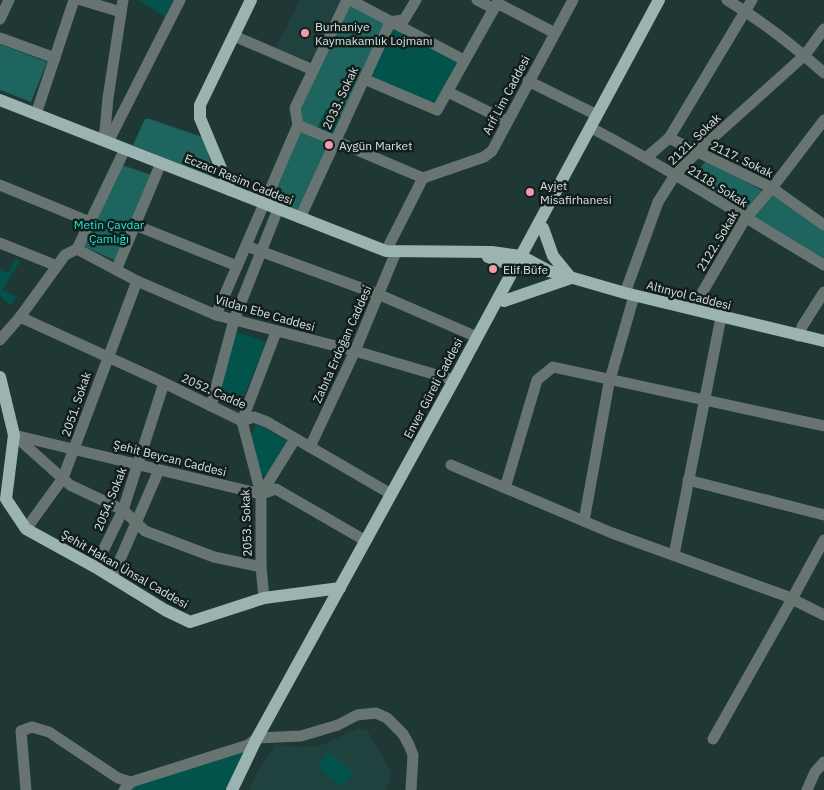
<svg xmlns="http://www.w3.org/2000/svg" width="824" height="790" viewBox="0 0 824 790" font-family="'IBM Plex Sans',sans-serif">
  <style>
    .built { fill: #1f423e }
    .green { fill: #01534c }
    .forest { fill: #1d655e }
    .lines { fill: none; stroke-linecap: round; stroke-linejoin: round }
    .minor { stroke: #687472; stroke-width: 11 }
    .major { stroke: #9cb4b1; stroke-width: 12 }
    .poi-dot { fill: #f39aaa; stroke: #121d1c; stroke-width: 2 }
    .labels { text-anchor: middle; dominant-baseline: central; stroke-width: 5; stroke-linejoin: round; paint-order: stroke }
    .poi-label { font-size: 12px; fill: #d3e2df; stroke: #121d1c; text-anchor: start }
    .street-label { font-size: 12px; fill: #d3e2df; stroke: #121d1c }
    .park-label { font-size: 12px; fill: #18ecda; stroke: #121d1c }
  </style>
  <rect width="100%" height="100%" fill="#1f3835"/>
  <g class="built">
    <path d="M 300,0 L 342,0 L 314,57 L 305,62 L 276,48 Z"/>
    <path d="M 358,728 L 367,730 L 392,773 L 386,790 L 252,790 L 249,787 L 275,744 L 294,747 L 320,746 Z"/>
  </g>
  <g class="green">
    <path d="M 139,0 L 173,0 L 165,17 Z"/>
    <path d="M 389,25 L 464,60 L 439,108 L 364,79 Z"/>
    <path d="M 326,109 L 346,118 L 336,140 L 316,131 Z"/>
    <path d="M 16,259 L 20,261 L 2,290 L 17,297 L 10,305 L 0,295 L 0,270 L 8,273 Z"/>
    <path d="M 234,331 L 267,342 L 241,402 L 235,406 L 217,400 Z"/>
    <path d="M 257,423 L 291,443 L 269,478 L 255,472 L 250,437 Z"/>
    <path d="M 247,749 L 225,790 L 124,790 Z"/>
    <path d="M 329,752 L 354,773 L 342,787 L 317,767 Z"/>
  </g>
  <g class="forest">
    <path d="M 347,0 L 392,23 L 346,118 L 326,109 L 316,131 L 328,137 L 323,149 L 330,153 L 300,218 L 264,204 L 298,125 L 295,108 Z"/>
    <path d="M 0,44 L 47,62 L 31,102 L 0,90 Z"/>
    <path d="M 145,119 L 150,119 L 205,138 L 213,174 L 211,177 L 133,145 Z"/>
    <path d="M 709,161 L 761,190 L 762,193 L 747,212 L 692,180 L 705,162 Z"/>
    <path d="M 122,165 L 151,175 L 114,260 L 83,246 Z"/>
    <path d="M 772,194 L 824,230 L 824,258 L 751,219 Z"/>
  </g>
  <g class="lines">
    <g class="minor">
      <path d="M 81,0 L 121,12"/>
      <path d="M 350,0 L 464,60"/>
      <path d="M 477,0 L 494,9"/>
      <path d="M 727,0 C 762,21 794,46 824,73"/>
      <path d="M 0,19 L 9,0"/>
      <path d="M 234,36 L 313,70"/>
      <path d="M 0,38 L 55,58"/>
      <path d="M 364,79 L 437,110 L 497,3 L 555,33"/>
      <path d="M 528,81 L 597,115"/>
      <path d="M 448,92 L 507,121"/>
      <path d="M 36,114 L 74,0"/>
      <path d="M 298,125 L 423,178 L 484,157 L 492,151 L 573,0"/>
      <path d="M 597,131 C 675,172 748,220 824,265"/>
      <path d="M 669,138 L 752,0"/>
      <path d="M 104,141 L 108,98 L 123,0"/>
      <path d="M 108,142 L 180,0"/>
      <path d="M 647,157 L 669,138 L 772,188 L 824,225"/>
      <path d="M 0,185 L 90,222"/>
      <path d="M 300,218 L 389,25 L 395,21 L 404,20 L 416,0"/>
      <path d="M 135,225 L 237,266"/>
      <path d="M 0,243 L 57,266"/>
      <path d="M 246,246 L 380,295 L 477,337"/>
      <path d="M 77,249 L 137,281 L 216,315 L 355,351 L 454,380"/>
      <path d="M 386,251 L 423,178"/>
      <path d="M 116,270 L 161,163"/>
      <path d="M 625,293 L 658,202 L 675,175 L 697,152 L 805,55 L 824,29"/>
      <path d="M 695,310 L 699,298 L 745,219 L 772,188 L 824,120"/>
      <path d="M 216,315 L 298,125 L 295,108 L 347,0"/>
      <path d="M 20,317 L 154,378 L 242,421 L 254,417 L 267,422 L 391,494"/>
      <path d="M 798,336 L 803,325 L 824,292"/>
      <path d="M 0,340 L 20,317 L 65,255 L 77,249 L 125,149"/>
      <path d="M 211,406 L 234,320 L 278,209"/>
      <path d="M 14,435 L 261,494 L 276,489 L 366,541"/>
      <path d="M 15,436 L 70,485 L 123,510 L 145,531 L 214,557 L 261,567"/>
      <path d="M 310,447 L 355,351 L 396,252"/>
      <path d="M 451,465 L 612,533 L 786,596 L 824,615"/>
      <path d="M 688,480 L 824,515"/>
      <path d="M 505,488 L 537,380 L 553,367 L 824,426"/>
      <path d="M 261,494 L 295,439"/>
      <path d="M 584,521 L 609,383 L 634,296"/>
      <path d="M 26,529 L 63,478 L 137,281"/>
      <path d="M 674,555 L 721,317"/>
      <path d="M 95,567 L 123,510 L 164,383"/>
      <path d="M 112,578 L 159,470"/>
      <path d="M 264,598 L 261,567 L 261,494 L 242,421 L 276,332"/>
      <path d="M 713,739 L 792,599 L 824,540"/>
      <path d="M 26,790 L 21,731 L 32,727 L 49,732 L 118,778 L 131,782"/>
      <path d="M 124,790 L 131,782 L 248,745 L 257,738 L 301,736 L 338,725 L 357,715 L 376,713 L 387,718 L 403,734 L 409,745 L 413,755 L 411,790"/>
      <path d="M 807,790 L 815,772 L 824,762"/>
    </g>
    <g class="major">
      <path d="M 0,100 L 386,251 L 492,252 L 521,256 L 549,271 L 625,293 L 824,341"/>
      <path d="M 230,190 L 200,118 L 200,105 L 251,0"/>
      <path d="M 488,257 L 521,268 L 544,270"/>
      <path d="M 504,301 L 571,278 L 553,256 L 543,228"/>
      <path d="M 0,377 L 14,435 L 6,499 L 26,529 L 95,567 L 165,610 L 190,622 L 264,598 L 340,588"/>
      <path d="M 232,790 L 257,738 L 454,380 L 659,0"/>
    </g>
  </g>
  <g class="poi-dot">
    <circle cx="305" cy="33" r="5"/>
    <circle cx="329" cy="145" r="5"/>
    <circle cx="530" cy="192" r="5"/>
    <circle cx="493" cy="269" r="5"/>
  </g>
  <g class="labels">
    <g class="poi-label">
      <text x="315" y="26">Burhaniye<tspan x="315" dy="14">Kaymakamlık Lojmanı</tspan></text>
      <text x="339" y="145">Aygün Market</text>
      <text x="540" y="185">Ayjet<tspan x="540" dy="14">Misafirhanesi</tspan></text>
      <text x="503" y="269">Elif Büfe</text>
    </g>
    <g class="street-label">
      <text transform="translate(506 95) rotate(-62)">Arif Lim Caddesi</text>
      <text transform="translate(340 98) rotate(-65)">2033. Sokak</text>
      <text transform="translate(694 139) rotate(-44)">2121. Sokak</text>
      <text transform="translate(742 159) rotate(26)">2117. Sokak</text>
      <text transform="translate(239 179) rotate(22)">Eczacı Rasim Caddesi</text>
      <text transform="translate(718 186) rotate(32)">2118. Sokak</text>
      <text transform="translate(717 241) rotate(-59)">2122. Sokak</text>
      <text transform="translate(689 295) rotate(14)">Altınyol Caddesi</text>
      <text transform="translate(265 313) rotate(16)">Vildan Ebe Caddesi</text>
      <text transform="translate(342 344) rotate(-66)">Zabıta Erdoğan Caddesi</text>
      <text transform="translate(433 388) rotate(-62)">Enver Güreli Caddesi</text>
      <text transform="translate(214 391) rotate(24)">2052. Cadde</text>
      <text transform="translate(76 404) rotate(-71)">2051. Sokak</text>
      <text transform="translate(170 458) rotate(14)">Şehit Beycan Caddesi</text>
      <text transform="translate(110 499) rotate(-68)">2054. Sokak</text>
      <text transform="translate(246 523) rotate(-92)">2053. Sokak</text>
      <text transform="translate(125 569) rotate(30)">Şehit Hakan Ünsal Caddesi</text>
    </g>
    <g class="park-label">
      <text x="109" y="224">Metin Çavdar<tspan x="109" dy="14">Çamlığı</tspan></text>
    </g>
  </g>
</svg>
